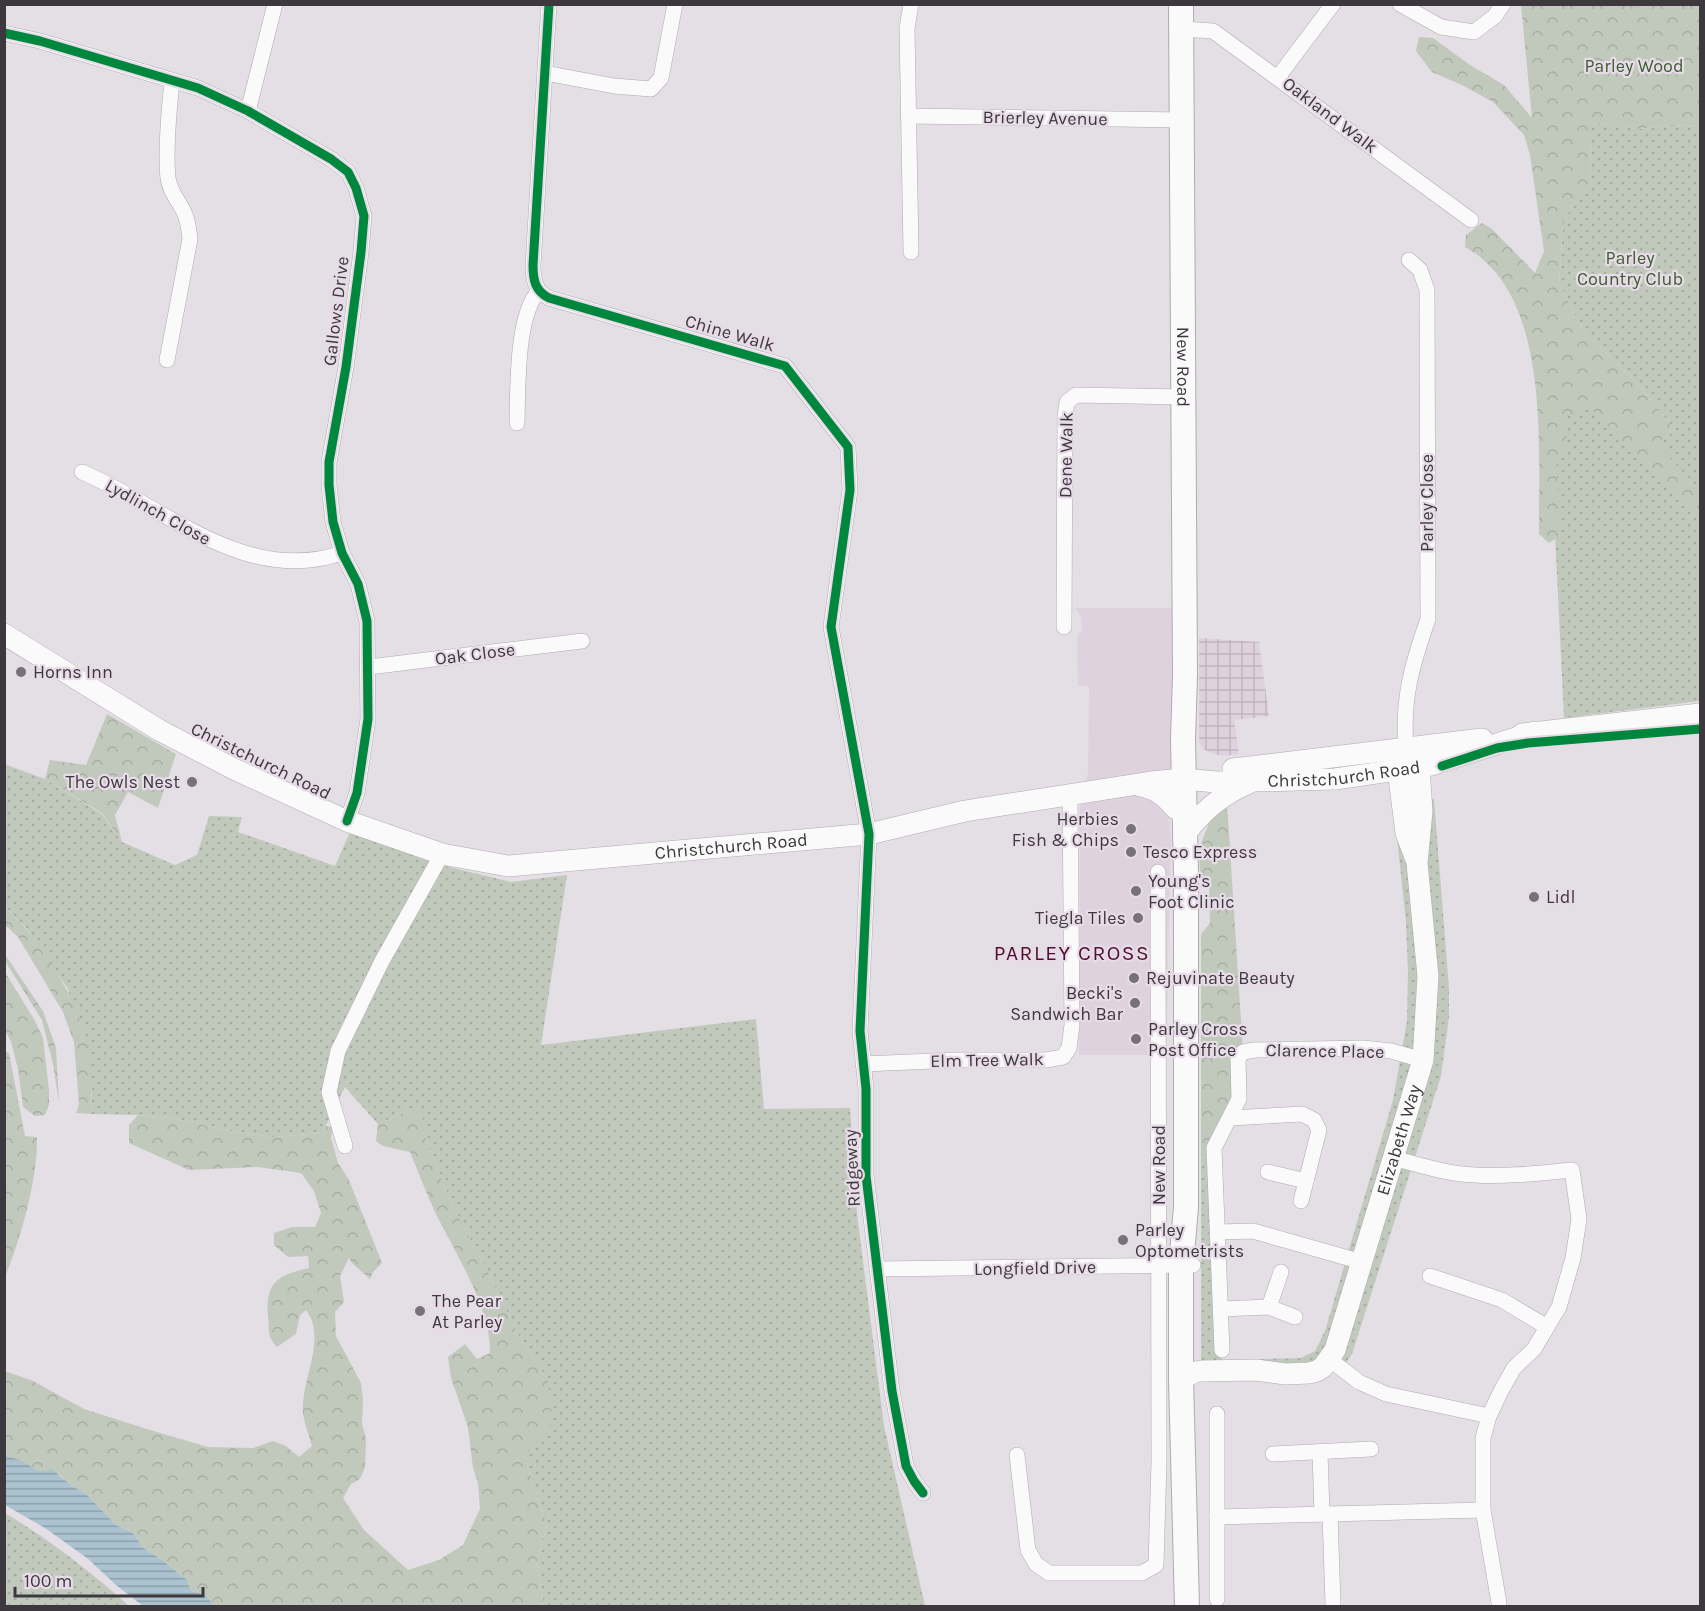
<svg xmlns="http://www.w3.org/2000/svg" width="1705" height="1611" viewBox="0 0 1705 1611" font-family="Karla,sans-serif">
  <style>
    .built { fill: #dfd2df }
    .industrial { fill: url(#industrial-grid) }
    .grass { fill: url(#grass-dots) }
    .forest { fill: url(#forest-crowns) }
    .water { fill: url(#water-rules) }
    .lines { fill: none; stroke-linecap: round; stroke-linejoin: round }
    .street-casing { stroke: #afabb0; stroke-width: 16 }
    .secondary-casing { stroke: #afabb0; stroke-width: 22 }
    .primary-casing { stroke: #afabb0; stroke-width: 26 }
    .street { stroke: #fbfafb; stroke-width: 15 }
    .secondary { stroke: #fbfafb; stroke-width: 21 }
    .primary { stroke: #fbfafb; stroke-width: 24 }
    .cycleway-casing { stroke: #e7dbe8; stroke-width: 13 }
    .cycleway { stroke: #00873e; stroke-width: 9 }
    .poi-dot { fill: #777278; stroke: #e7dbe8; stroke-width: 2 }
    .labels { text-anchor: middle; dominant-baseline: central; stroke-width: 4.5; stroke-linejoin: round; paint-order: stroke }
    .park-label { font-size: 18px; fill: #3e5c31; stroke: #e7dbe8 }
    .street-label { font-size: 18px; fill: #3d383d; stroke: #e7dbe8 }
    .poi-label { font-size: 18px; fill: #3d383d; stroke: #e7dbe8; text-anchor: start }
    .quarter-label { font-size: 21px; letter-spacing: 1.5px; fill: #4f0e2d; stroke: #e7dbe8 }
  </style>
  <defs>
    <pattern id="industrial-grid" width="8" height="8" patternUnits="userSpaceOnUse" patternTransform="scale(1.5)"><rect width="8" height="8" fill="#dfd2df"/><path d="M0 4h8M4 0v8" fill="none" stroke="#c0b5c0"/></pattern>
    <pattern id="grass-dots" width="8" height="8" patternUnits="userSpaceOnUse" patternTransform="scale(1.5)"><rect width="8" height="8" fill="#c1c9bd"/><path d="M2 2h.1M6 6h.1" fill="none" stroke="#a7ada3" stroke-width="1.8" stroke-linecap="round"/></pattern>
    <pattern id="forest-crowns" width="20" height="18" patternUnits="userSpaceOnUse" patternTransform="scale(1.5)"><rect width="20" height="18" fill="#c1c9bd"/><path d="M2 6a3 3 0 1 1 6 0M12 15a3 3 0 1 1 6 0" fill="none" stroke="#a7ada3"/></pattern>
    <pattern id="water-rules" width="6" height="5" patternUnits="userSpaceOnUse" patternTransform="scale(1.5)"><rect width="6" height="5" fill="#abc3d0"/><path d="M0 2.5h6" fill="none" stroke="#8c9faa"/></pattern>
  </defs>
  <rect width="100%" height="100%" fill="#e4dee5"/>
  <path class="built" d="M 1075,608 L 1173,608 L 1176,729 L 1168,806 L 1171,837 L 1166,1055 L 1079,1055 L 1080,799 L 1088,773 L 1089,694 L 1089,686 L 1078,686 L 1077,638 L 1082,629 L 1081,617 Z"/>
  <path class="industrial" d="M 1199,638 L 1259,642 L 1269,716 L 1234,720 L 1239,754 L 1224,756 L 1214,754 L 1203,749 L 1199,742 Z"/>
  <g class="grass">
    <path d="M 1599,123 L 1637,129 L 1686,125 L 1700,126 L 1700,492 L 1656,443 L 1675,430 L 1638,384 L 1583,331 L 1559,283 L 1563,225 L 1574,200 L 1590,185 L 1591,129 Z"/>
    <path d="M 1591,408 L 1700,521 L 1700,701 L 1564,718 L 1549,410 Z"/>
    <path d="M 4,764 L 45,779 L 102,814 L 122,842 L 175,865 L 197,855 L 209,816 L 242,817 L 238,832 L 335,866 L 350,832 L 445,866 L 511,882 L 567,875 L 541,1045 L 756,1019 L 764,1109 L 850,1108 L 857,1214 L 884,1426 L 925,1606 L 544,1606 L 537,1561 L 547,1525 L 524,1456 L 534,1445 L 547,1379 L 516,1331 L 487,1270 L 455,1211 L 426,1141 L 426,1125 L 408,1111 L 378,1124 L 345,1087 L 322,1133 L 273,1137 L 230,1131 L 177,1119 L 138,1115 L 91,1114 L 92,1090 L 68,989 L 26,928 L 5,907 Z"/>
    <path d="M 1434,799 L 1449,989 L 1449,1017 L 1441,1076 L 1352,1354 L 1342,1369 L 1323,1368 L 1201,1371 L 1201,1158 L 1215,1155 L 1222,1360 L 1301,1358 L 1315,1351 L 1325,1331 L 1393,1100 L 1407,1021 L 1408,972 L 1406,922 L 1397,837 L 1421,800 Z"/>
    <path d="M 5,1513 C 50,1540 90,1571 129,1606 L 5,1606 Z"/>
  </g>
  <g class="forest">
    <path d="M 1521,5 L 1700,5 L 1700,126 L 1686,125 L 1637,129 L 1599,123 L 1591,129 L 1590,185 L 1574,201 L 1563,225 L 1559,283 L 1583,331 L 1638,384 L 1675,430 L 1657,443 L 1700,492 L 1700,521 L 1590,408 L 1564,417 L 1567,431 L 1567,446 L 1556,466 L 1561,535 L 1549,543 L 1539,534 C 1538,450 1552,294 1465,247 L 1466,235 L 1482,223 L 1492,229 L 1535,273 L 1544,251 L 1530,155 L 1524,135 L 1493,102 L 1464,86 L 1432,72 L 1416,51 L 1419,37 L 1433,38 L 1470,65 L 1504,85 L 1532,118 Z"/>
    <path d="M 107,714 L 176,754 L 158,808 L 128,792 L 115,815 L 122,842 L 102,813 L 45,779 L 50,760 L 86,765 Z"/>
    <path d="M 1227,803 L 1243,1052 L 1239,1099 L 1215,1155 L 1201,1158 L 1201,934 L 1210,923 L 1209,888 L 1200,873 L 1199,848 L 1210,821 Z"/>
    <path d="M 4,907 C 22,922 36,941 49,960 C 83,1012 95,1052 91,1114 L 76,1113 L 79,1104 L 74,1042 L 63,1012 L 18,937 L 5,925 Z"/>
    <path d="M 4,953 L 43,1011 L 56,1048 L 59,1103 L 53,1064 L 42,1020 L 5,961 Z"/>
    <path d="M 5,972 L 35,1021 L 43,1038 L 49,1091 L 49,1105 L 45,1115 L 35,1116 L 23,1107 L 18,1069 L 11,1042 L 5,1030 Z"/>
    <path d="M 5,1051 L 9,1053 L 25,1136 L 37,1137 C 38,1178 21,1238 5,1277 Z"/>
    <path d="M 408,1111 L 419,1112 L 426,1125 L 426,1141 L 455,1211 L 487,1270 L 516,1331 L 547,1379 L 552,1407 L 549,1430 L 524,1456 L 547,1525 L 537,1561 L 544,1606 L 214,1606 L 206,1595 L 191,1591 L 187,1580 L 162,1560 L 142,1547 L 133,1533 L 116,1525 L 86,1494 L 72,1486 L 59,1474 L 41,1472 L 32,1469 L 22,1461 L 14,1460 L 5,1455 L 5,1371 L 33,1381 L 84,1409 L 150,1430 L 208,1447 L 253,1448 L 273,1441 L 286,1446 L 299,1457 L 312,1446 C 309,1436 305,1425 303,1414 C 300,1381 328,1339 306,1310 L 300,1315 L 296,1334 L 277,1347 C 266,1335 270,1331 268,1316 C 265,1282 278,1275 309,1268 L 308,1256 L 288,1257 L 274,1245 L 274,1233 L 292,1227 L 315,1227 L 321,1213 L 314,1191 L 301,1173 L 258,1167 L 189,1170 L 129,1143 L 129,1125 L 138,1115 L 177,1119 L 230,1131 L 273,1137 L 322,1133 L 326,1126 L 333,1127 L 331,1138 L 338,1163 L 349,1180 L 382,1263 L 373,1272 L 370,1279 L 352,1263 L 349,1258 L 340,1276 L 344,1302 L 335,1312 L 336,1336 L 361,1383 L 363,1400 L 362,1424 L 366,1439 L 365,1467 L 360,1479 L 351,1484 L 343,1498 L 364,1530 L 408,1570 L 439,1560 L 463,1545 L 480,1509 L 478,1483 L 473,1468 L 468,1427 L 451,1378 L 448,1357 L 465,1344 L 477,1359 L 490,1353 C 491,1307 455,1253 435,1212 C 426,1192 418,1172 410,1152 L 383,1146 L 376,1141 L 378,1124 Z"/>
  </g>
  <path class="water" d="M 5,1455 C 11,1458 19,1459 24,1462 C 37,1470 36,1474 52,1469 L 72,1486 L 86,1494 L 116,1525 L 133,1533 L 142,1547 L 162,1560 L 187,1580 L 191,1591 L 206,1595 L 214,1606 L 143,1606 L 116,1585 L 87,1558 L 45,1528 L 5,1505 Z"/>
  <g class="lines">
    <defs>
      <g id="street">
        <path d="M 549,4 L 533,265 C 533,280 535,291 549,298 L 785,366 L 848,447 L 850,490 L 831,627 L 869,834 L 860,1031 L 866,1089 L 866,1176 L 892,1391 L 906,1466 L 914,1481 L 923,1493"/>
        <path d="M 1400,4 L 1441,27 L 1474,32 L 1495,16 L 1503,4"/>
        <path d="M 1181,29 L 1213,31 L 1471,220"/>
        <path d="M 4,33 L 40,41 L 198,88 L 248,111 L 331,159 L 348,172 L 356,188 L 364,216 L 361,252 L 346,367 L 329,462 L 329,485 L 333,522 L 342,553 L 358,584 L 367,621 L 368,719 L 357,793 L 347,821"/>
        <path d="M 545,73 L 614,86 L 651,89 L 661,78 L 675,4"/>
        <path d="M 1278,77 L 1333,4"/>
        <path d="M 248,111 L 275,4"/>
        <path d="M 908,116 L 1182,120"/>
        <path d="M 911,252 L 907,28 L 911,4"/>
        <path d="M 167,360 L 190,239 C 189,230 188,220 184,212 C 178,200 170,192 168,178 C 165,150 169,110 172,81"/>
        <path d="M 517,423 C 518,390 516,314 539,291"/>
        <path d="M 82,472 C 165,507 245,586 342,553"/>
        <path d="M 1064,627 L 1065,416 L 1067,402 L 1076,395 L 1184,397"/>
        <path d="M 369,667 L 582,641"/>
        <path d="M 1406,748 C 1402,698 1412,665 1428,619 L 1427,290 L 1420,270 L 1409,260"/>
        <path d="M 863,1064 L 957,1060 L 1046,1060 L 1063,1057 L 1069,1048 L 1072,1025 L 1070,794"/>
        <path d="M 1230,1118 L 1302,1114 L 1314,1120 L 1319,1130 L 1301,1201"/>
        <path d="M 345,1146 L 329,1092 L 338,1051 L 382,961 L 442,854"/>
        <path d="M 1393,1158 C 1420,1165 1447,1174 1475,1175 C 1507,1177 1539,1173 1572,1170 L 1579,1219 L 1573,1258 L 1559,1307 L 1534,1349 L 1514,1368 L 1502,1389 L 1489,1416 L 1483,1438 L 1483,1510 L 1499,1603"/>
        <path d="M 1268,1172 L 1306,1181"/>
        <path d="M 1218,1232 L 1253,1231 L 1362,1262"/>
        <path d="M 877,1269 L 1193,1265"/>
        <path d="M 1430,1276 L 1502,1300 L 1547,1327"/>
        <path d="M 1269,1307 L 1281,1272"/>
        <path d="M 1221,1309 L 1269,1307 L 1295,1317"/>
        <path d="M 1222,1350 L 1214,1148 L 1239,1099 L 1238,1059 L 1243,1052 L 1255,1050 L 1363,1048 L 1391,1051 L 1423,1060"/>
        <path d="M 1329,1359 L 1359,1382 L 1386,1394 L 1489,1416"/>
        <path d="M 1217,1414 L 1217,1599"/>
        <path d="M 1320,1452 L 1322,1514"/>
        <path d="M 1273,1454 L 1371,1449"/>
        <path d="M 1017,1455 L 1028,1550 L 1036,1564 L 1049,1573 L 1142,1573 L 1156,1565 L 1159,1462 L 1158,872"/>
        <path d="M 1330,1514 L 1333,1604"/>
        <path d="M 1217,1517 L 1483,1510"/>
      </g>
      <g id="secondary">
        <path id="s1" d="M 4,634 L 159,730 L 234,769 L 347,821 L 442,854 L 508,866 L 869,834 L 965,811 L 1151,782 L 1183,779 L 1217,782 L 1335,779 L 1431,765 L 1535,732"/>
        <path d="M 1522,734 L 1700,714"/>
        <path d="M 1403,757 L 1398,770 L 1406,833 L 1415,857"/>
        <path d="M 1233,769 L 1482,739"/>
        <path d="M 1140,786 C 1157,789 1165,796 1176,809"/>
        <path d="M 1185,834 C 1203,811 1222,794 1249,783"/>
        <path id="s2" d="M 1181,1379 L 1195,1372 L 1201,1371 L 1256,1370 L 1285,1374 L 1309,1373 L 1317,1371 L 1323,1367 L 1335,1350 L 1423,1060 L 1428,976 L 1417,863 L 1422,811 L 1419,767 L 1406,748"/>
      </g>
      <g id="primary">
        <path id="s3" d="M 1181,4 L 1185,675 L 1183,740 L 1186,874 L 1186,1207 L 1181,1266 L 1181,1379 L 1187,1606"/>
      </g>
    </defs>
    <use href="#street" class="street-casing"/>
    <use href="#secondary" class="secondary-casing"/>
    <use href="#primary" class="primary-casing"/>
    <use href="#street" class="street"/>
    <use href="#secondary" class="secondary"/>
    <use href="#primary" class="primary"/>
    <defs>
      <g id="cycleway">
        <path d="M 549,4 L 533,265 C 533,280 535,291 549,298 L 785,366 L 848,447 L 850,490 L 831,627 L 869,834 L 860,1031 L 866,1089 L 866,1176 L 892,1391 L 906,1466 L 914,1481 L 923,1493"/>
        <path d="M 4,33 L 40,41 L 198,88 L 248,111 L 331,159 L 348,172 L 356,188 L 364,216 L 361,252 L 346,367 L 329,462 L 329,485 L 333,522 L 342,553 L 358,584 L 367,621 L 368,719 L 357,793 L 347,821"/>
        <path d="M 1442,766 L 1497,748 L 1528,743 L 1700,729"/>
      </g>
    </defs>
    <use href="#cycleway" class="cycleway-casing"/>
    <use href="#cycleway" class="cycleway"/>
  </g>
  <g class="poi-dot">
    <circle cx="21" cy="672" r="6"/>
    <circle cx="192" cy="782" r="6"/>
    <circle cx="1131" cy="829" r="6"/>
    <circle cx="1131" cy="852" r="6"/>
    <circle cx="1136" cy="891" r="6"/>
    <circle cx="1534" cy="897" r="6"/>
    <circle cx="1138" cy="918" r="6"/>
    <circle cx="1134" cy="978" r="6"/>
    <circle cx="1135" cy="1003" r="6"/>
    <circle cx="1136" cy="1039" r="6"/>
    <circle cx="1123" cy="1240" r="6"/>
    <circle cx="420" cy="1311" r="6"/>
  </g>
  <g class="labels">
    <g class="park-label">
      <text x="1634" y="66">Parley Wood</text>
      <text x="1630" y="258">Parley<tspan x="1630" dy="21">Country Club</tspan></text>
    </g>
    <g class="street-label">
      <text transform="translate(1330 115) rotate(37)">Oakland Walk</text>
      <text transform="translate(1045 118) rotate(1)">Brierley Avenue</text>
      <text transform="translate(336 311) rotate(-83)">Gallows Drive</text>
      <text transform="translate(730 333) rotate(16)">Chine Walk</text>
      <text stroke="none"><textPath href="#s3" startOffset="363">New Road</textPath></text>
      <text transform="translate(1066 455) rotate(-89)">Dene Walk</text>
      <text transform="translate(1427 503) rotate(-90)">Parley Close</text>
      <text transform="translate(158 512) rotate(29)">Lydlinch Close</text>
      <text transform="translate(475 654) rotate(-7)">Oak Close</text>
      <text transform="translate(261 761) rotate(26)">Christchurch Road</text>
      <text stroke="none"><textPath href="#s1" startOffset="1402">Christchurch Road</textPath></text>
      <text stroke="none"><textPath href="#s1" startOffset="783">Christchurch Road</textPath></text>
      <text transform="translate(1325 1051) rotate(1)">Clarence Place</text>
      <text transform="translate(987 1060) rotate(-1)">Elm Tree Walk</text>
      <text stroke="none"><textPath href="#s2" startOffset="386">Elizabeth Way</textPath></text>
      <text transform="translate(1159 1165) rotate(-90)">New Road</text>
      <text transform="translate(852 1168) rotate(-93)">Ridgeway</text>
      <text transform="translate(1035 1268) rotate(-1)">Longfield Drive</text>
    </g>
    <g class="poi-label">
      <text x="33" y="672">Horns Inn</text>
      <text x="180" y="782" text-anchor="end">The Owls Nest</text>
      <text x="1119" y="819" text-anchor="end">Herbies<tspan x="1119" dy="21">Fish &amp; Chips</tspan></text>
      <text x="1143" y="852">Tesco Express</text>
      <text x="1148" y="881">Young's<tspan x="1148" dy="21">Foot Clinic</tspan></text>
      <text x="1546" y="897">Lidl</text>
      <text x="1126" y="918" text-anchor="end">Tiegla Tiles</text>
      <text x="1146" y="978">Rejuvinate Beauty</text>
      <text x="1123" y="993" text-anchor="end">Becki's<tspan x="1123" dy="21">Sandwich Bar</tspan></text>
      <text x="1148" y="1029">Parley Cross<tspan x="1148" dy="21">Post Office</tspan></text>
      <text x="1135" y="1230">Parley<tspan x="1135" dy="21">Optometrists</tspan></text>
      <text x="432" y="1301">The Pear<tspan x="432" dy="21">At Parley</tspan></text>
    </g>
    <g class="quarter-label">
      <text x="1072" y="953">PARLEY CROSS</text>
    </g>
  </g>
  <rect width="1705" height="1611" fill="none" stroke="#3d383d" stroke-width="12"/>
  <path d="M15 1587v9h188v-9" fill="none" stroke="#3d383d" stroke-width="3"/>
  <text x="24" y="1587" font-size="18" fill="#3d383d" stroke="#e7dbe8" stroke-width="4.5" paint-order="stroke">100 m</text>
</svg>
